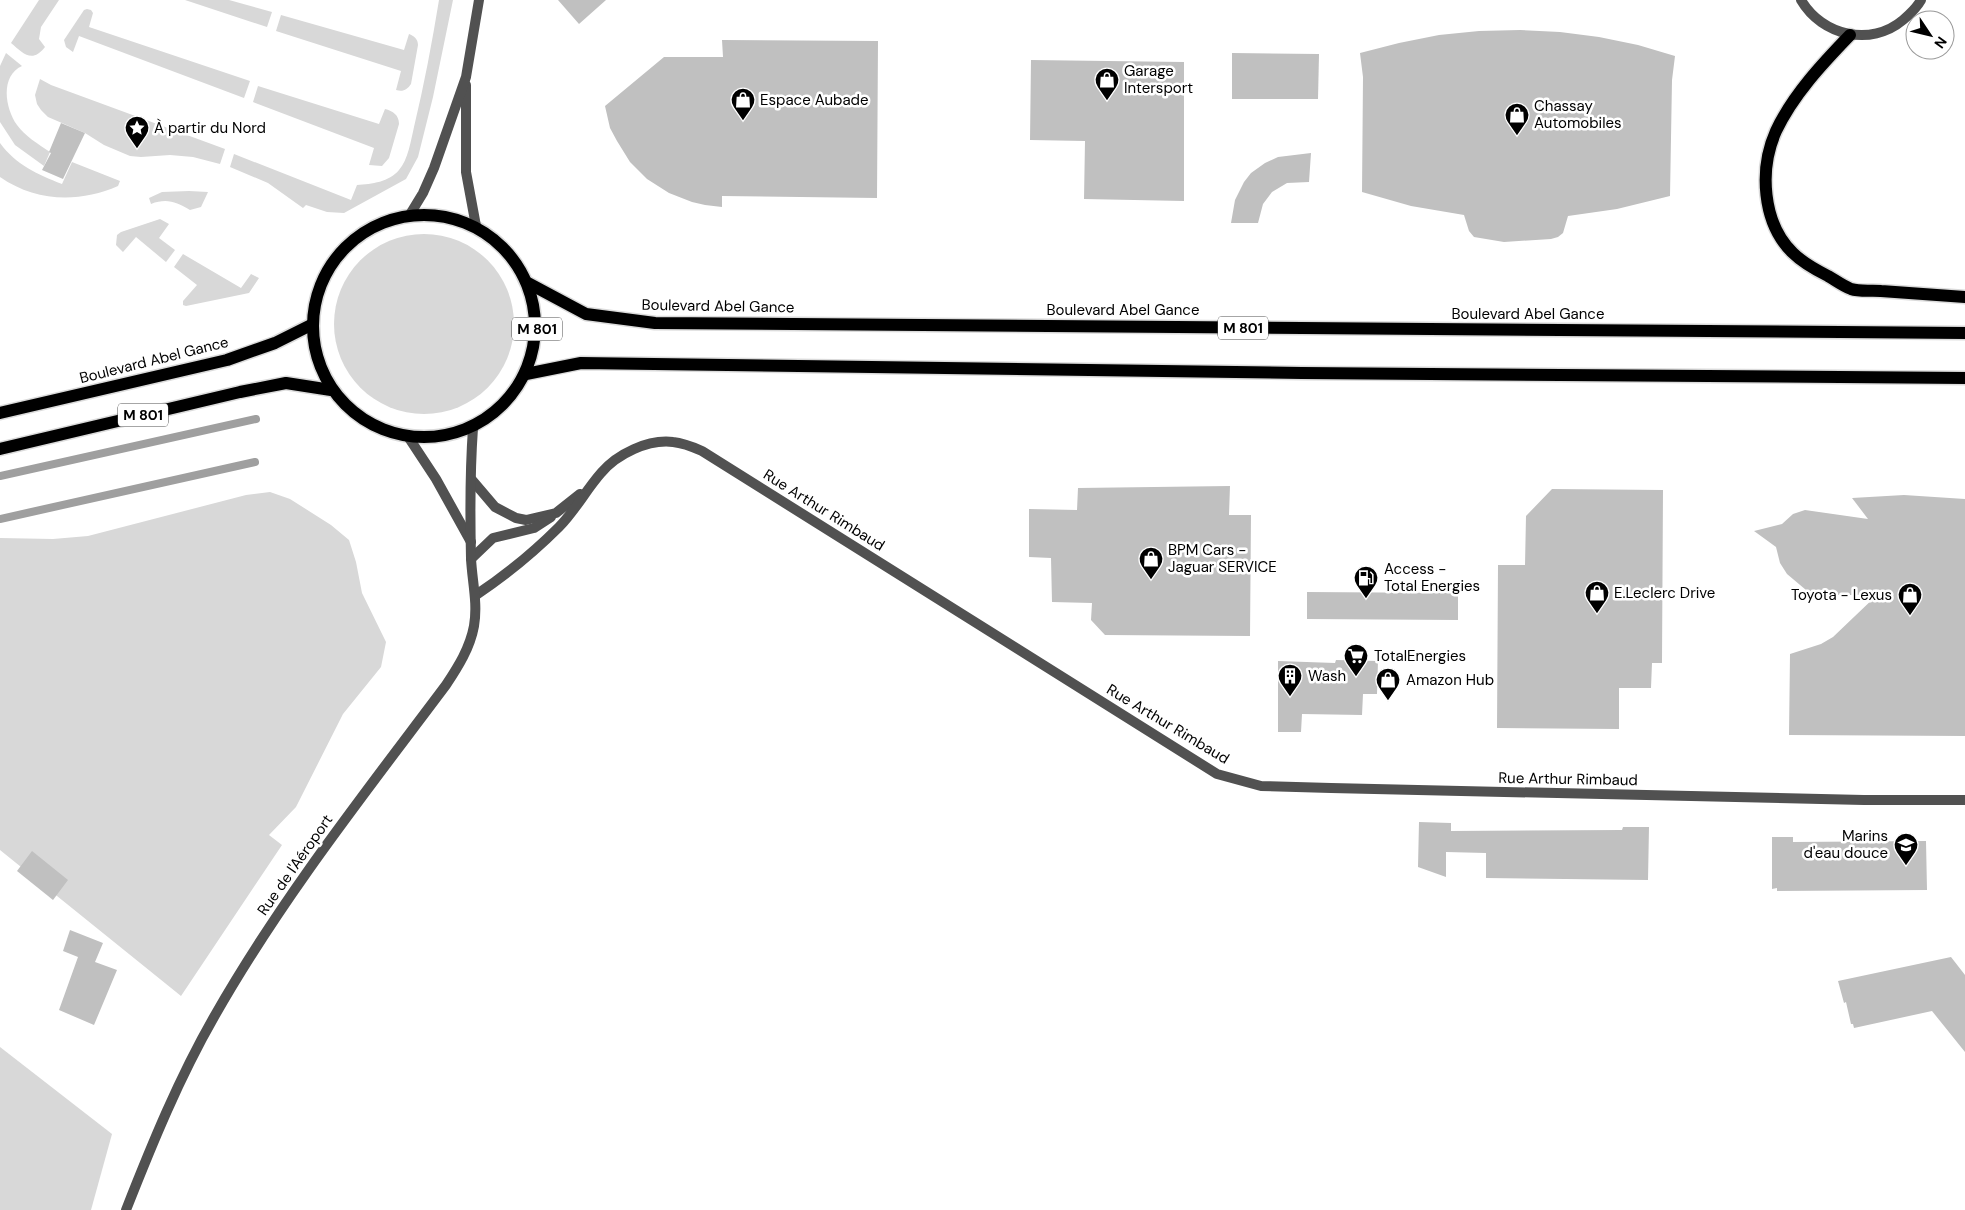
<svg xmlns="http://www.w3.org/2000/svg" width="1965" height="1210" viewBox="0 0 1965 1210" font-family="'DM Sans',sans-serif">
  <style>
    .green { fill: #d8d8d8 }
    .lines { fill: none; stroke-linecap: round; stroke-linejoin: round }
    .stream { stroke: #9f9f9f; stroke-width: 8 }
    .building { fill: #c0c0c0 }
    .primary-casing { stroke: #dbdbdb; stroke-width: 15 }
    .minor { stroke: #515151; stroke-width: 10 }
    .tertiary { stroke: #515151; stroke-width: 10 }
    .primary { stroke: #000; stroke-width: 12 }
    .labels { text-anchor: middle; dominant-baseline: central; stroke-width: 5; stroke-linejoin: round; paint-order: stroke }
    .shield { fill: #fff; stroke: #4c4c4c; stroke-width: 1 }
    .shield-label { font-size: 14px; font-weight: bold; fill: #000 }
    .poi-label { font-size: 15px; fill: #000; stroke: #fff; text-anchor: start }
    .street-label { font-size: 15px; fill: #000; stroke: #fff }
  </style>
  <rect width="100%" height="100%" fill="#fff"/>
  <g class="green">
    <path d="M 39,0 L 59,0 L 41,27 L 39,39 L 45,47 C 32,64 23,53 11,43 Z"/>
    <path d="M 185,0 L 229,0 L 272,12 L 267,27 Z"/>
    <path d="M 439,0 L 453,0 L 433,97 L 418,157 L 406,179 L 344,213 L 327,212 L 306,205 L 303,208 L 268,183 L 230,167 L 234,154 L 351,200 L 357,185 C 372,184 389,182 399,170 C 408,160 411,140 414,127 C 424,85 432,43 439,0 Z"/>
    <path d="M 87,9 L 91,10 L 93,13 L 89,27 L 250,81 L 244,98 L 79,36 L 73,52 L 66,47 L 64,40 L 84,10 Z"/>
    <path d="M 281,15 L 404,50 L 409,34 C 414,36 418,39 418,45 L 411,84 C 407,90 403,92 396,90 L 401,71 L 276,31 Z"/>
    <path d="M 6,53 L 22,66 C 0,76 5,108 17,125 C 25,136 38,144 50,152 L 44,166 L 15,145 L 0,122 L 0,66 Z"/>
    <path d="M 40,79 L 51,85 L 225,149 L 220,164 L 193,157 L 170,155 L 141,157 L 130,156 L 104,145 L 85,133 L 48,117 L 41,110 L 37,104 L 35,95 Z"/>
    <path d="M 258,86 L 379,124 L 385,109 C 393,111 399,115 399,124 L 389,158 L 382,166 L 369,165 L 374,148 L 253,102 Z"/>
    <path d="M 0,143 C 16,165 37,174 62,184 L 72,162 L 120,181 L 118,186 C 79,203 36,202 0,177 Z"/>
    <path d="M 189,191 L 208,192 L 201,207 L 190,210 C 176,202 167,198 151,204 L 149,198 L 162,192 Z"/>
    <path d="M 160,219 L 169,224 L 159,238 L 175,250 L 166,262 L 136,237 L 123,252 L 116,245 L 117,235 L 121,232 Z"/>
    <circle cx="424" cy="324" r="90"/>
    <path d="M 183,254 L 241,288 L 251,274 L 259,278 L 249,293 L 186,306 L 183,305 L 183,301 L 197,285 L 174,267 Z"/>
    <path d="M 270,492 L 290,499 L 331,525 L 349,540 L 356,562 L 362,593 L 386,642 L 381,667 L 343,714 L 296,807 L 269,835 L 282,845 L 181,996 L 0,850 L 0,538 L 53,539 L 88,536 L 246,495 Z"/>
    <path d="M 0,1047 L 112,1134 L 91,1210 L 0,1210 Z"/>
  </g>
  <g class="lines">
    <g class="stream">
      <path d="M 0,476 L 256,419"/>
      <path d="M 0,519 L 255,462"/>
    </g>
  </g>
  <g class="building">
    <path d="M 558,0 L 606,0 L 579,24 Z"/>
    <path d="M 1520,30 L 1560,32 L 1599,37 L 1638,45 L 1675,56 L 1672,80 L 1670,196 L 1617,209 L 1568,216 L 1563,233 L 1558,237 L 1551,239 L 1504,242 L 1474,237 L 1469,231 L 1464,215 L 1411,206 L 1362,192 L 1363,77 L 1360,53 L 1399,43 L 1439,35 L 1479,31 Z"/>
    <path d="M 722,40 L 878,41 L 877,198 L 722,196 L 722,207 L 705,205 L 692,202 L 669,193 L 647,179 L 630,162 L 617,141 L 610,128 L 605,106 L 664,57 L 723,57 Z"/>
    <path d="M 1232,53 L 1319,54 L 1318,99 L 1232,99 Z"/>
    <path d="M 1031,60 L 1184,62 L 1184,201 L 1084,199 L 1085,141 L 1030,140 Z"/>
    <path d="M 61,123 L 85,133 L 63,179 L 42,170 L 51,153 L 49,152 Z"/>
    <path d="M 1311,153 L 1309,182 L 1287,183 L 1272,192 L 1263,204 L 1258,223 L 1231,223 L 1235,200 L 1244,182 L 1251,173 L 1265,163 L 1278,157 Z"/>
    <path d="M 1230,486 L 1229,515 L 1251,515 L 1250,636 L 1105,635 L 1091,620 L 1092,603 L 1052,602 L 1051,558 L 1029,557 L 1029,509 L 1077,510 L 1078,488 Z"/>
    <path d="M 1552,489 L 1663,490 L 1662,663 L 1652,663 L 1651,688 L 1619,688 L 1619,729 L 1497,728 L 1498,565 L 1525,565 L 1526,516 Z"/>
    <path d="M 1904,495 L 1965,499 L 1965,736 L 1789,735 L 1790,654 L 1821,644 L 1833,637 L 1877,595 L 1821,595 L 1806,590 L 1787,574 L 1780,563 L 1776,547 L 1754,531 L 1782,524 L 1793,514 L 1805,510 L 1868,519 L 1852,498 Z"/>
    <path d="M 1307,592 L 1458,593 L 1458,620 L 1307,619 Z"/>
    <path d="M 1336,660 L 1378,661 L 1377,694 L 1363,694 L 1362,715 L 1302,714 L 1301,732 L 1278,732 L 1278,661 L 1335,663 Z"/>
    <path d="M 1419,822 L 1451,823 L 1451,831 L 1622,830 L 1623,827 L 1649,827 L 1648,880 L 1486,878 L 1486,853 L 1446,852 L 1446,877 L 1418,867 Z"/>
    <path d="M 1772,837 L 1793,837 L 1793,842 L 1926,841 L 1927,890 L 1777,891 L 1777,888 L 1772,889 Z"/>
    <path d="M 32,851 L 68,880 L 53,900 L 17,871 Z"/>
    <path d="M 70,930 L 103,943 L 95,962 L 117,970 L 94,1025 L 59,1010 L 78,957 L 63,951 Z"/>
    <path d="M 1951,957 L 1965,975 L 1965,1052 L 1932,1011 L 1854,1028 L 1853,1024 L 1851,1024 L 1846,1002 L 1844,1003 L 1838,981 Z"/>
  </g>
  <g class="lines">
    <defs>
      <g id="primary">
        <path d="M 1850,35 C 1822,64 1793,95 1776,131 C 1759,169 1762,223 1793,253 C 1802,262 1816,270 1828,276 C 1835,280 1843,286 1851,289 C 1860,292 1872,290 1881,291 C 1909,293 1937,295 1965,297"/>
        <circle cx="424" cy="326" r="111"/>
        <path d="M 528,283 L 586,314 L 655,323 L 1965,333"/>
        <path d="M 526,374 L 581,363 L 1302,373 L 1965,378"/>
        <path d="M 0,413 L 227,360 L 275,343 L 311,325"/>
        <path d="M 0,449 L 240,392 L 286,383 L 331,390"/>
      </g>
    </defs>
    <use href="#primary" class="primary-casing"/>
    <g class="minor">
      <path d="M 466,85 L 466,172 L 476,226"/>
      <path d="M 409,216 L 423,193 L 434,168 L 466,77 L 479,0"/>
      <path d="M 409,438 L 436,479 L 471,542"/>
      <path d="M 472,480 L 495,507 L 516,518 L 526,520 L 556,513 L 580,494"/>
      <path d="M 471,559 L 493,538 L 534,528 L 551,517"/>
      <path d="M 476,595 C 506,575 533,553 559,527 C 575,511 586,490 601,473 C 617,454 648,439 673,442 C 684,443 693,447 702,451 L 1217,774 L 1261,786 L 1331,788 L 1864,800 L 1965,800"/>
      <path d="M 126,1210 C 152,1144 179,1078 214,1017 C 281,899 365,793 446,685 C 458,667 470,648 474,626 C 478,603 472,581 471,558 C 470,515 470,470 473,428"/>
    </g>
    <path class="tertiary" d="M 1801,0 C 1822,36 1871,47 1903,20 C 1910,14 1916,9 1921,0"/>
    <use href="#primary" class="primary"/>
  </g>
  <defs>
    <symbol id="shop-pin" viewBox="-11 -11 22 30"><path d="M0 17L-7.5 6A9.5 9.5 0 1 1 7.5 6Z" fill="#000" stroke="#fff"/><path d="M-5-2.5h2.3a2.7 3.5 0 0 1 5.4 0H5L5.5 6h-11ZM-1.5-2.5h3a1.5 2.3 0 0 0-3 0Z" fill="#fff"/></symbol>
    <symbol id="sight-pin" viewBox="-11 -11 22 30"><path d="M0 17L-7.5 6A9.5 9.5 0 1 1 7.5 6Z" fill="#000" stroke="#fff"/><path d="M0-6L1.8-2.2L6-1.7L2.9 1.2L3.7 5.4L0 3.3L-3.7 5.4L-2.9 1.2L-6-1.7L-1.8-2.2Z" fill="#fff"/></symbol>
    <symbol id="fuel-pin" viewBox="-11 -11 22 30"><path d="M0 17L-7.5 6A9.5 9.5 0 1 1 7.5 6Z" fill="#000" stroke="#fff"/><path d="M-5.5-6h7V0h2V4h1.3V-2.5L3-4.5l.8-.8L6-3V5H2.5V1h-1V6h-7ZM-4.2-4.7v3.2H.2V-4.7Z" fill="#fff"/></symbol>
    <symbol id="supermarket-pin" viewBox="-11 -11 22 30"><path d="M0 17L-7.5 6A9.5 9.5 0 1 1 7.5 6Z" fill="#000" stroke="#fff"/><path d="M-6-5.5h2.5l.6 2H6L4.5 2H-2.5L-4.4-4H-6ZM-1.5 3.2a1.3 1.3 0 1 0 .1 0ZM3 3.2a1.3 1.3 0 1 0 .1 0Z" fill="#fff"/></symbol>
    <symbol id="building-pin" viewBox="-11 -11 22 30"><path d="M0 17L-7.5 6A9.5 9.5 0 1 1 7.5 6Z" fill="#000" stroke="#fff"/><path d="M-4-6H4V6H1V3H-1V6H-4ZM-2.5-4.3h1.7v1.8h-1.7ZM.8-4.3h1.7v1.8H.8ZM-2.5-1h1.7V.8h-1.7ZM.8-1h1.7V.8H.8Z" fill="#fff"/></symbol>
    <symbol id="school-pin" viewBox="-11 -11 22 30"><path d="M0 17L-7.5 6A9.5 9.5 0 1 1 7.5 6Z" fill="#000" stroke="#fff"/><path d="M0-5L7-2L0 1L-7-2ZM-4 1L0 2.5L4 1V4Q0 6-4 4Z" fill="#fff"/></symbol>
  </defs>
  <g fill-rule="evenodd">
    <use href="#shop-pin" x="1093" y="66" width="28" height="38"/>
    <use href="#shop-pin" x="729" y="86" width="28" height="38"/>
    <use href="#shop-pin" x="1503" y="101" width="28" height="38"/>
    <use href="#sight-pin" x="123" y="114" width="28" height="38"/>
    <use href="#shop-pin" x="1137" y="545" width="28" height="38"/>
    <use href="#fuel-pin" x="1352" y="564" width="28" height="38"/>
    <use href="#shop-pin" x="1583" y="579" width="28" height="38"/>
    <use href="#shop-pin" x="1896" y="581" width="28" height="38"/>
    <use href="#supermarket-pin" x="1342" y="642" width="28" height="38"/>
    <use href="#building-pin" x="1276" y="662" width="28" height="38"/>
    <use href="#shop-pin" x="1374" y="666" width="28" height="38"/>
    <use href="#school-pin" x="1892" y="831" width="28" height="38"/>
  </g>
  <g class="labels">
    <g class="shield">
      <rect x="1218" y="316.5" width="50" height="23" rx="4"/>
      <rect x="512" y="317.5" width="50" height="23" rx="4"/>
      <rect x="118" y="403.5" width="50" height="23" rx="4"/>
    </g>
    <g class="shield-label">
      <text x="1243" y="328">M 801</text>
      <text x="537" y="329">M 801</text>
      <text x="143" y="415">M 801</text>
    </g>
    <g class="poi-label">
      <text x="1124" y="71">Garage<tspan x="1124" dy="17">Intersport</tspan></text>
      <text x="760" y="100">Espace Aubade</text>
      <text x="1534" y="106">Chassay<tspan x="1534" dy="17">Automobiles</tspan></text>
      <text x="154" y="128">À partir du Nord</text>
      <text x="1168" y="550">BPM Cars -<tspan x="1168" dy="17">Jaguar SERVICE</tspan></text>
      <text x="1384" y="569">Access -<tspan x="1384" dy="17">Total Energies</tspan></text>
      <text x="1614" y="593">E.Leclerc Drive</text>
      <text x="1892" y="595" text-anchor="end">Toyota - Lexus</text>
      <text x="1374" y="656">TotalEnergies</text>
      <text x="1308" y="676">Wash</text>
      <text x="1406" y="680">Amazon Hub</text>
      <text x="1888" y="836" text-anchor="end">Marins<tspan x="1888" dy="17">d'eau douce</tspan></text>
    </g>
    <g class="street-label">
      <text transform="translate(718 306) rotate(1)">Boulevard Abel Gance</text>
      <text x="1123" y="310">Boulevard Abel Gance</text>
      <text x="1528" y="314">Boulevard Abel Gance</text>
      <text transform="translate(154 360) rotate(-14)">Boulevard Abel Gance</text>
      <text transform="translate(824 510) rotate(32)">Rue Arthur Rimbaud</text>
      <text transform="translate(1168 724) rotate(31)">Rue Arthur Rimbaud</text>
      <text transform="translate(1568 779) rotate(1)">Rue Arthur Rimbaud</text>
      <text transform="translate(295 865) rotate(-55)">Rue de l'Aéroport</text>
    </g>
  </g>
  <g transform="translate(1930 35) rotate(125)"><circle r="24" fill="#ffffff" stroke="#999999"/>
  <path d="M0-4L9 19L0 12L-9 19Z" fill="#000000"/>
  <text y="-8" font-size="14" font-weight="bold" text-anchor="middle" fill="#000000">N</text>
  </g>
</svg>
